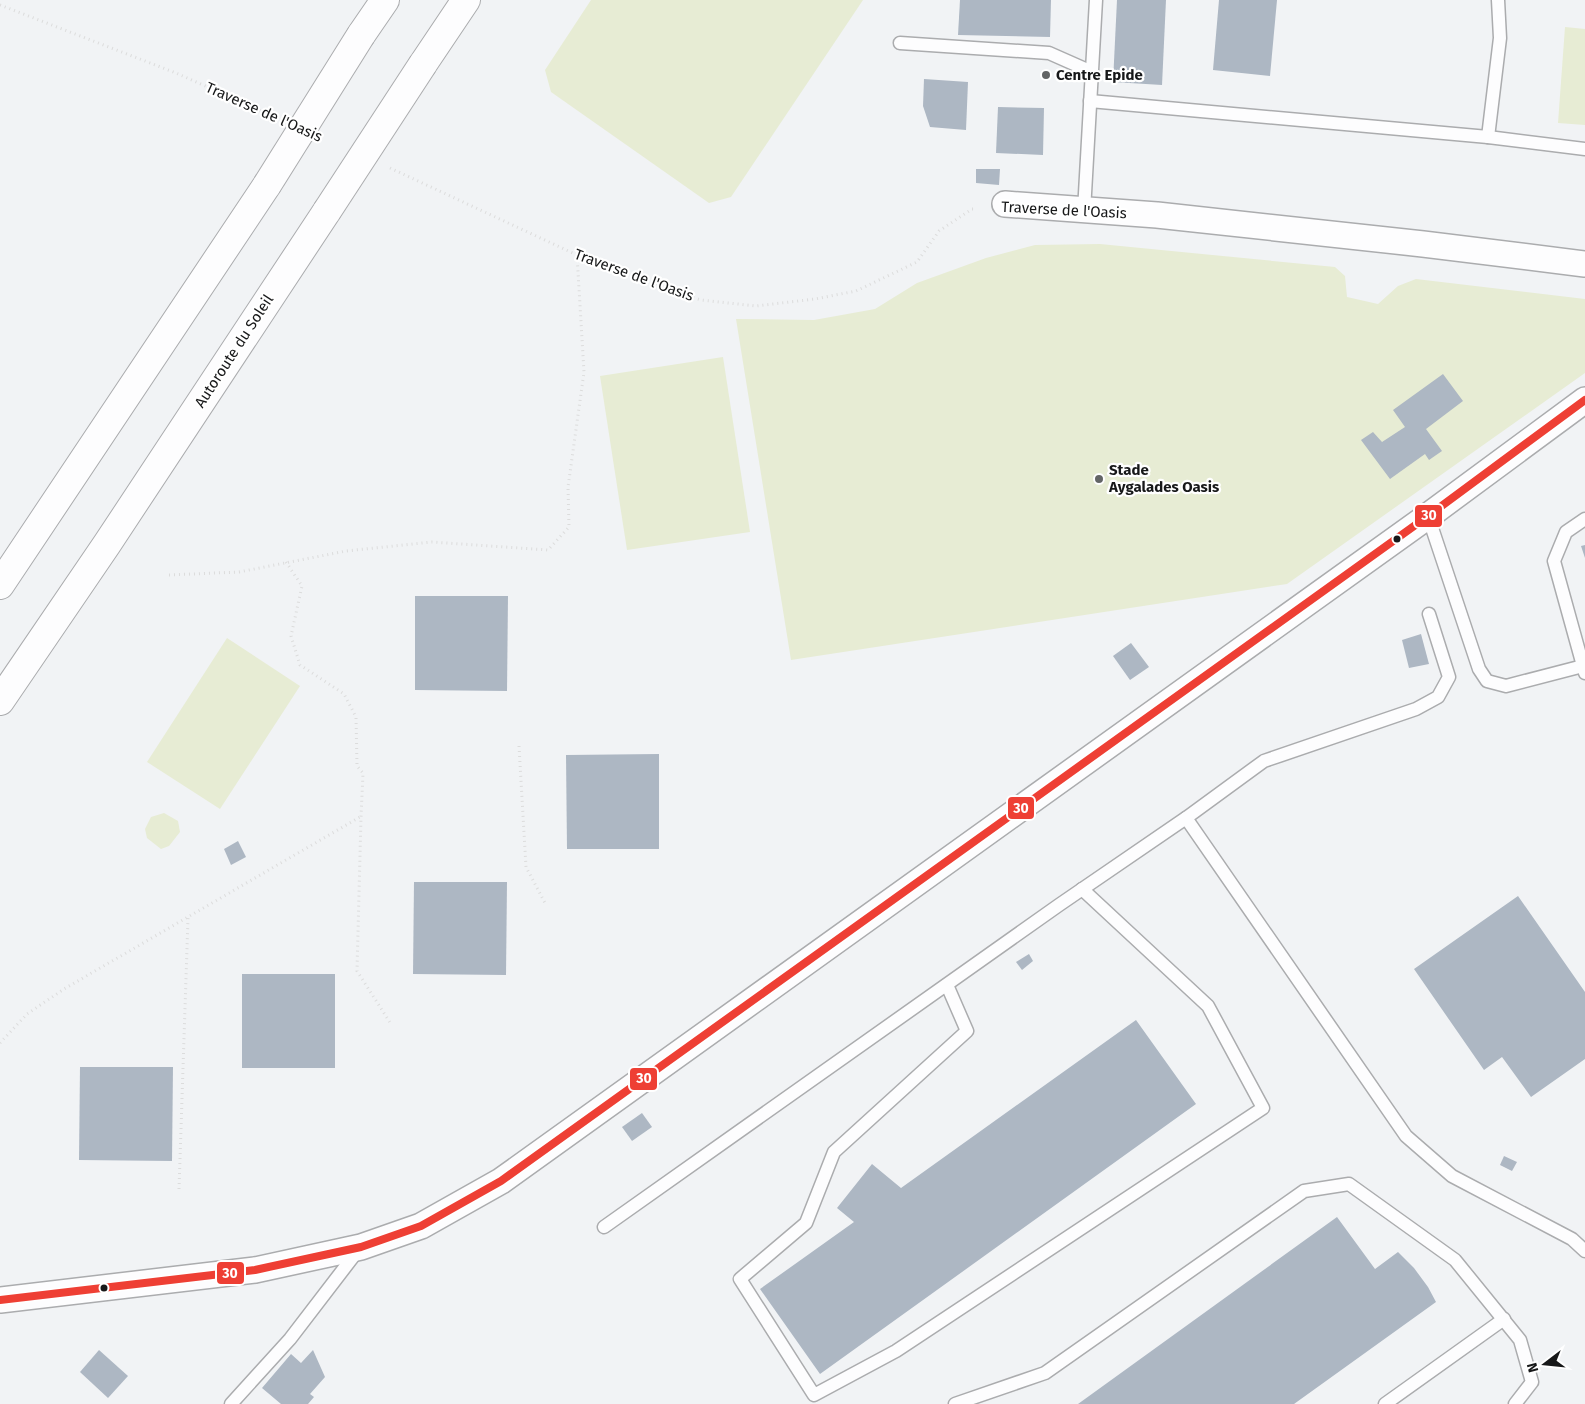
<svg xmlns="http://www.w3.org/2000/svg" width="1585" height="1404" viewBox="0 0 1585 1404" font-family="'Fira Sans',sans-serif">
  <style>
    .green { fill: #e7ecd4 }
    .building { fill: #adb7c3 }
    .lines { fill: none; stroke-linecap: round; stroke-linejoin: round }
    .lane-casing { stroke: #abacae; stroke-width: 15 }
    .street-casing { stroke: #abacae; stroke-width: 28 }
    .highway-casing { stroke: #abacae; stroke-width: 30 }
    .path { stroke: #dcdcdc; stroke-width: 3; stroke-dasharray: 1 4; stroke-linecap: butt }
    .lane { stroke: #fdfdfe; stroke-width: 12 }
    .street { stroke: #fdfdfe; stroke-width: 25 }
    .highway { stroke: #fdfdfe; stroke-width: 28 }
    .highway-bridge-casing { stroke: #abacae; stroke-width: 30; stroke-linecap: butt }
    .highway-bridge { stroke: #fdfdfe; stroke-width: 28 }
    .bus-1-casing { stroke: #fff; stroke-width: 11 }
    .bus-1 { stroke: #ee3f34; stroke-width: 8 }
    .poi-dot { fill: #636566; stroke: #fff; stroke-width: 2 }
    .bus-dot { fill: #171819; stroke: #fff; stroke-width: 2 }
    .labels { text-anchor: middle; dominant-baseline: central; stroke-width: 4.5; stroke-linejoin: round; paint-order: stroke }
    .poi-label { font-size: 15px; font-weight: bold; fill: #171819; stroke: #fff; text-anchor: start }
    .street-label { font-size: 15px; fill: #171819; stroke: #fff }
    .line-badge { stroke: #fff; stroke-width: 2 }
    .badge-label { font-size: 14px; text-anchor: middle; font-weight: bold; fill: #fff }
  </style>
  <rect width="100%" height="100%" fill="#f1f3f5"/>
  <g class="green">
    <path d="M 591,0 L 863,0 L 731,197 L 709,203 L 551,92 L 545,70 Z"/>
    <path d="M 1565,27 L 1585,29 L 1585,125 L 1558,123 Z"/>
    <path d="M 1100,244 L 1335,267 L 1345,276 L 1347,297 L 1378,304 L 1398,286 L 1416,279 L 1585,299 L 1585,373 L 1287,584 L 791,660 L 736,319 L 814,320 L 875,309 L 917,283 L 986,258 L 1035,245 Z"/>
    <path d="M 723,357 L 750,532 L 627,550 L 600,376 Z"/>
    <path d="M 227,638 L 300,686 L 220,809 L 147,762 Z"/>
    <path d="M 164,813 L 178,821 L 180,832 L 169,846 L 161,849 L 147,838 L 145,829 L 151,817 Z"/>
  </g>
  <g class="building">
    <path d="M 960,0 L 1051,0 L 1050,37 L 958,35 Z"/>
    <path d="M 1117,0 L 1166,0 L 1162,85 L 1113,82 Z"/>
    <path d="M 1219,0 L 1277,0 L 1270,76 L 1213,70 Z"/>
    <path d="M 924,79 L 968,82 L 966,130 L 930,127 L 923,106 Z"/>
    <path d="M 998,107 L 1044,108 L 1043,155 L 996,153 Z"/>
    <path d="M 976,169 L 1000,169 L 999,185 L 976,183 Z"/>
    <path d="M 1443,374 L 1463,401 L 1426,429 L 1442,451 L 1429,460 L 1425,454 L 1390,479 L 1361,440 L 1373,432 L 1382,442 L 1405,427 L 1393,410 Z"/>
    <path d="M 1585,545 L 1585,558 L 1581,546 Z"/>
    <path d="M 415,596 L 508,596 L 507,691 L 415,690 Z"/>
    <path d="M 1421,634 L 1429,664 L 1409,668 L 1402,640 Z"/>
    <path d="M 1131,643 L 1149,667 L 1130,680 L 1113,656 Z"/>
    <path d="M 659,754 L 659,849 L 567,849 L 566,755 Z"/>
    <path d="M 238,841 L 246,857 L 231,865 L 224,849 Z"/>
    <path d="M 414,882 L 507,882 L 506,975 L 413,974 Z"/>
    <path d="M 1518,896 L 1585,992 L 1585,1059 L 1531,1097 L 1502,1057 L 1484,1070 L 1414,969 Z"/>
    <path d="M 1029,954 L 1033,961 L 1022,970 L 1016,962 Z"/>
    <rect x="242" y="974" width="93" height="94"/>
    <path d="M 1136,1020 L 1196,1104 L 820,1374 L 760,1289 L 854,1222 L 837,1208 L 872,1164 L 901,1188 Z"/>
    <path d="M 80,1067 L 173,1067 L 172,1161 L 79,1160 Z"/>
    <path d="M 642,1113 L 652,1127 L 632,1141 L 622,1127 Z"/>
    <path d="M 1504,1156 L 1517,1162 L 1512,1171 L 1500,1165 Z"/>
    <path d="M 1337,1217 L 1375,1269 L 1398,1252 L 1414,1268 L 1428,1287 L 1436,1302 L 1294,1404 L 1078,1404 Z"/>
    <path d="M 99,1350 L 128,1376 L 108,1398 L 80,1372 Z"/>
    <path d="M 313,1350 L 325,1377 L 310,1394 L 314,1397 L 308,1404 L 281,1404 L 262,1388 L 291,1354 L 301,1363 Z"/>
  </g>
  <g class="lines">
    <defs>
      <g id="lane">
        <path d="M 900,43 L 1049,53 L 1092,72"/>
        <path d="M 1090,101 L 1488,137 L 1585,149"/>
        <path d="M 1488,137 L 1500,38 L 1498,0"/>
        <path d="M 1084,211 L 1096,0"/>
        <path d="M 1428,516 L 1479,669 L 1487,681 L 1506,686 L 1583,666"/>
        <path d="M 1585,519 L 1566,532 L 1554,561 L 1585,673"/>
        <path d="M 1429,614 L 1449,677 L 1438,697 L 1416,709 L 1264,761 L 1186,818 L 1406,1136 L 1452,1176 L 1572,1239 L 1585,1251"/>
        <path d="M 947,985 L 967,1031 L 834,1152 L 806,1223 L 740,1279 L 814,1395 L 896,1351 L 1263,1108 L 1208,1006 L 1082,889"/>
        <path d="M 604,1227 L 1059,905 L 1186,818"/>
        <path d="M 231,1404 L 290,1339 L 359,1249"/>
        <path d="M 955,1404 L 1045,1373 L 1304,1191 L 1349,1184 L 1455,1260 L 1520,1340 L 1532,1382 L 1515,1404"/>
        <path d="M 1385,1404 L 1504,1319"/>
      </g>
      <g id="street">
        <path d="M 1005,204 L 1157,215 L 1423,244 L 1585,264"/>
        <path d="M 0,1300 L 255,1270 L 361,1247 L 421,1226 L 501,1181 L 1428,516 L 1585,400"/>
      </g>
      <g id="highway">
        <path d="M 361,35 L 385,0"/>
        <path d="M 423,64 L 466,0"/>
        <path d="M 0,585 L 267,185"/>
        <path d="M 0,701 L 107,544 L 327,211"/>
      </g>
    </defs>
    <use href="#lane" class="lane-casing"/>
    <use href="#street" class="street-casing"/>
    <use href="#highway" class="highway-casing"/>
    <g class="path">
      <path d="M 0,5 L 176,73 L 275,117"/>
      <path d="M 390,168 L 577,255 L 665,289 L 701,300 L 756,306 L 815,299 L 856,291 L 917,262 L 939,231 L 972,209 L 976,209"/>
      <path d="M 286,562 L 302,586 L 291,636 L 300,665 L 344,694 L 356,717 L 357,766 L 363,773 L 361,817 L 357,971 L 391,1024"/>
      <path d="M 169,575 L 239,572 L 346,551 L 432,542 L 548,550 L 569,527 L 568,487 L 584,372 L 577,255"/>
      <path d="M 519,746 L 526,867 L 545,903"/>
      <path d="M 0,1043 L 27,1014 L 64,989 L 360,817"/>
      <path d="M 179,1189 L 188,918"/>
    </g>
    <use href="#lane" class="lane"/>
    <use href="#street" class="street"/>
    <use href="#highway" class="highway"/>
    <defs>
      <g id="highway-bridge">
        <path d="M 267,185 L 361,35"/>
        <path d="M 327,211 L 423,64"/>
      </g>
    </defs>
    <use href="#highway-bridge" class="highway-bridge-casing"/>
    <use href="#highway-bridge" class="highway-bridge"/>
    <defs>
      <path id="bus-1" d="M 0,1300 L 255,1270 L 361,1247 L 421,1226 L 501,1181 L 1428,516 L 1585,400"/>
    </defs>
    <use href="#bus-1" class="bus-1-casing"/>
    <use href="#bus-1" class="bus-1"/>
  </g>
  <g class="poi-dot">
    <circle cx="1046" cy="75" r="5"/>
    <circle cx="1099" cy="479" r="5"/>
  </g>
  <g class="bus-dot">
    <circle cx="1397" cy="539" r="4.5"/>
    <circle cx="104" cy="1288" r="4.5"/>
  </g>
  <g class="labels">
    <g class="poi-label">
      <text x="1056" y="75">Centre Epide</text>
      <text x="1109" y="470">Stade<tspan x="1109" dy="17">Aygalades Oasis</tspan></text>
    </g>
    <g class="street-label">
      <text transform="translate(264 112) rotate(24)">Traverse de l'Oasis</text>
      <text transform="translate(1064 210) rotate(3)">Traverse de l'Oasis</text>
      <text transform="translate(634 275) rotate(20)">Traverse de l'Oasis</text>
      <text transform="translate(234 351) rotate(-57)">Autoroute du Soleil</text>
    </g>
  </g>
  <g class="line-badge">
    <rect x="1414" y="504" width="29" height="24" rx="5" fill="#ee3f34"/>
    <rect x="1007" y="796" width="28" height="24" rx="5" fill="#ee3f34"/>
    <rect x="629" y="1067" width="29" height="24" rx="5" fill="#ee3f34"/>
    <rect x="216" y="1261" width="29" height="24" rx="5" fill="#ee3f34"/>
  </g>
  <g class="badge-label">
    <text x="1429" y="520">30</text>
    <text x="1021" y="813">30</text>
    <text x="644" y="1083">30</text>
    <text x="230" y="1278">30</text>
  </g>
  <g transform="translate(1545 1364) rotate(254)" stroke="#ffffff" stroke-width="4" paint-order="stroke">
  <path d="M0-4L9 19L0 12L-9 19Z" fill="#171819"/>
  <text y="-8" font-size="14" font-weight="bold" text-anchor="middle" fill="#171819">N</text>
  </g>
</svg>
